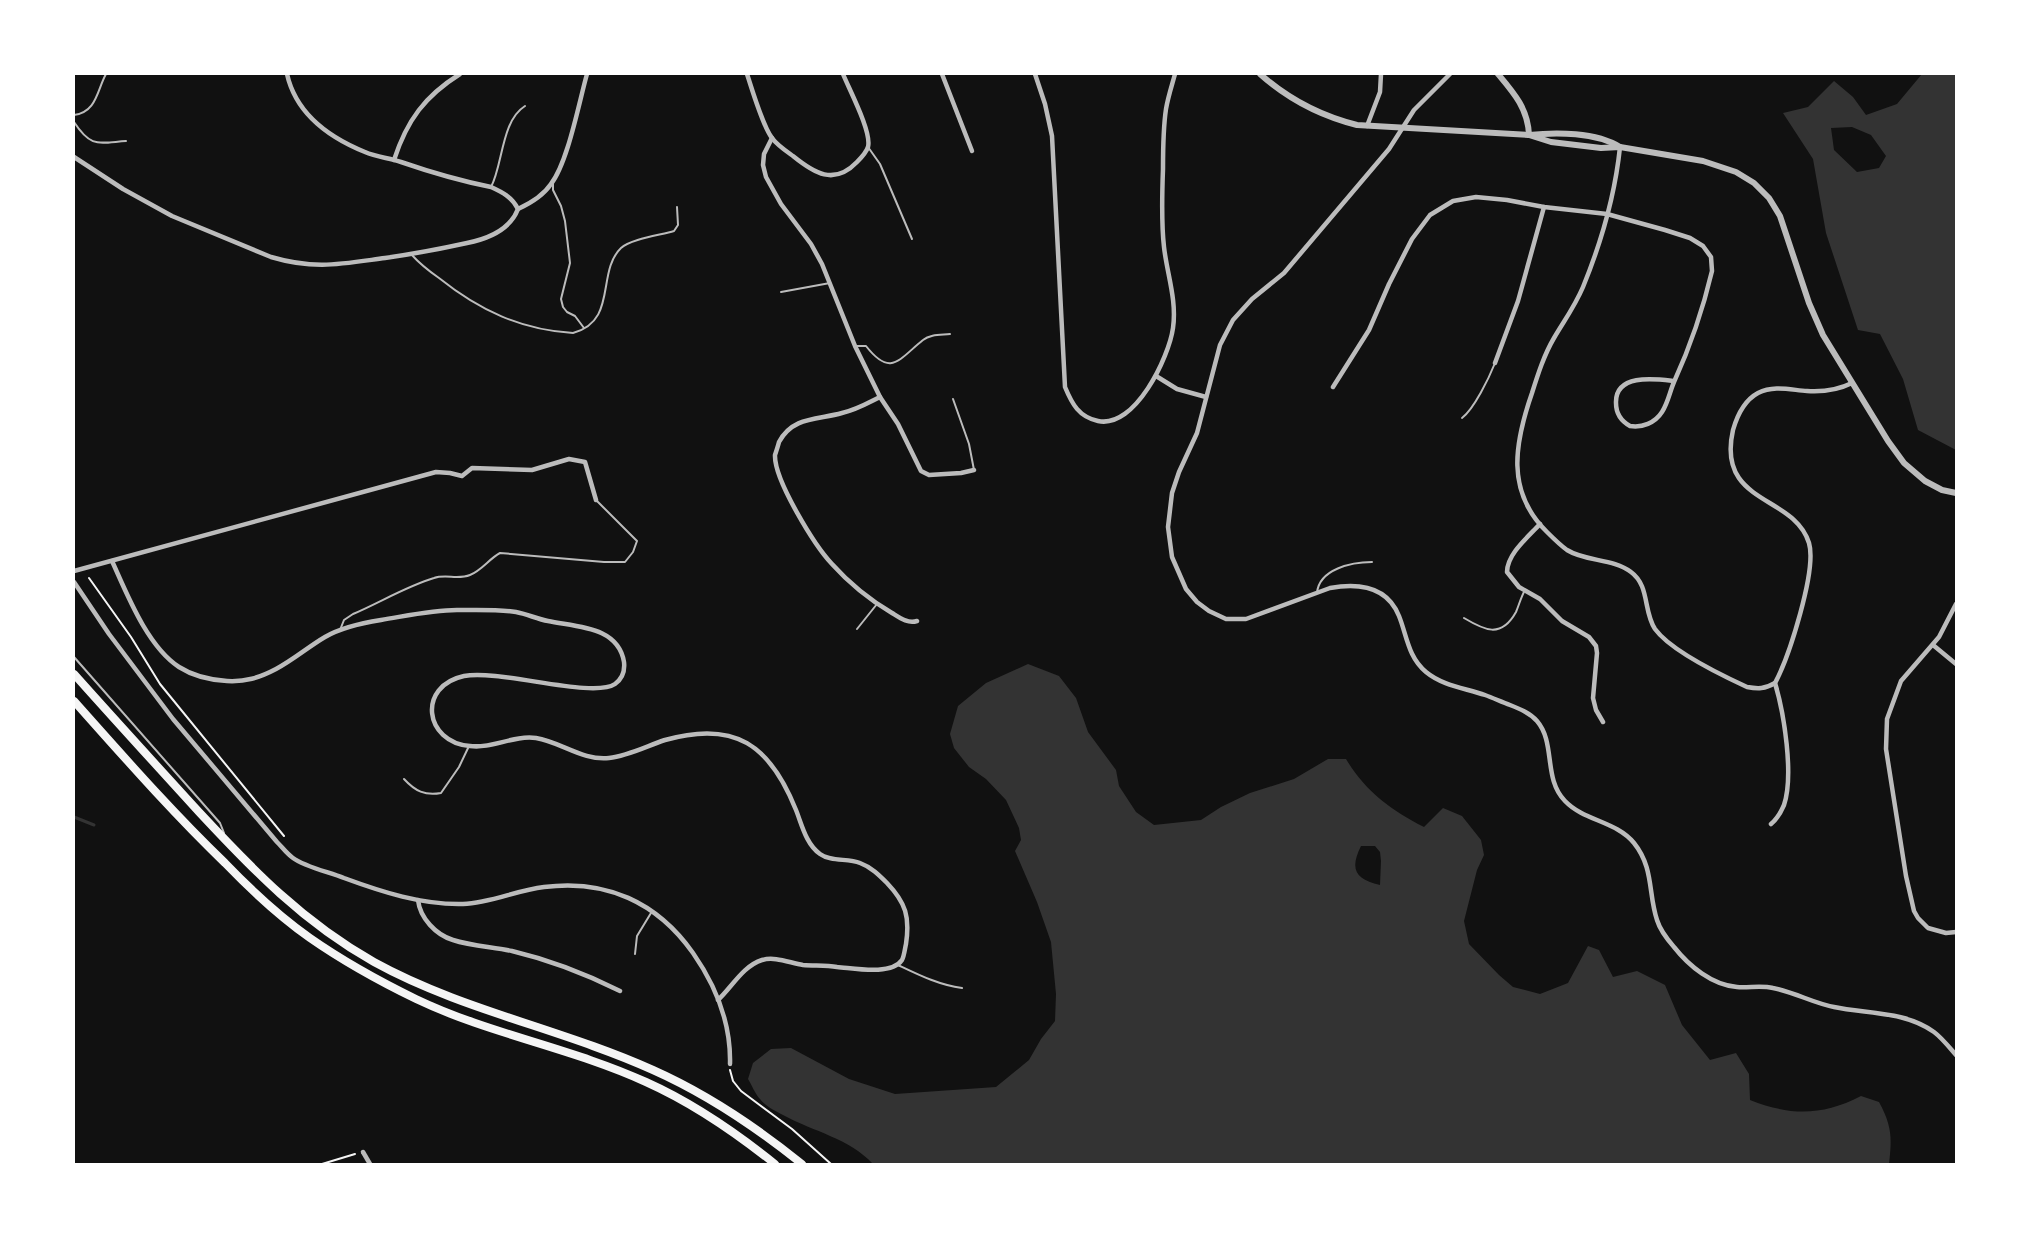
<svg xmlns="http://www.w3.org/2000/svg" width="2030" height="1238" viewBox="0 0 2030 1238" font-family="Jost,sans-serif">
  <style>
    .water { fill: #333; fill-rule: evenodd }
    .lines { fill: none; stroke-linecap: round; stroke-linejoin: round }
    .stream { stroke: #333; stroke-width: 3 }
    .path { stroke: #f5f5f5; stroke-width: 2 }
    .service { stroke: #bcbcbc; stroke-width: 2 }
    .minor { stroke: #bcbcbc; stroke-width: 4.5 }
    .tertiary { stroke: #bcbcbc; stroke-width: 6 }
    .trunk { stroke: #f5f5f5; stroke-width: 8 }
  </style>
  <rect width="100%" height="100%" fill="#111"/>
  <g class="water">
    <path d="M 1922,74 L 1956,74 L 1956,450 L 1918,430 L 1903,379 L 1880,334 L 1858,330 L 1826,233 L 1813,159 L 1783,113 L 1808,107 L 1834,81 L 1853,97 L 1866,115 L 1897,104 ZM 1852,127 L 1871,135 L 1886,156 L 1879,168 L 1857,172 L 1834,150 L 1831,128 Z"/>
    <path d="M 1028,664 L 1059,676 L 1076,698 L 1088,732 L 1116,770 L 1119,786 L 1136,812 L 1154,825 L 1201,820 L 1221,807 L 1250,793 L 1294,779 L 1328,759 L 1346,759 C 1365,791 1391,810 1424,827 L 1443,808 L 1462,816 L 1481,840 L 1484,855 L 1477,870 L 1464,921 L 1469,944 L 1499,975 L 1513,987 L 1540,994 L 1568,983 L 1588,946 L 1599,950 L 1613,977 L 1637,971 L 1665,985 L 1682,1025 L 1710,1060 L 1736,1053 L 1749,1074 L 1750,1100 C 1791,1116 1822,1116 1861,1096 L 1879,1102 C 1892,1126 1892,1138 1889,1164 L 873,1164 C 849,1138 814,1132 783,1115 C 776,1111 765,1106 760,1099 C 755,1094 752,1085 748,1079 L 753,1063 L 771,1049 L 791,1048 L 849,1079 L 895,1094 L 996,1087 L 1029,1060 L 1041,1039 L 1055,1021 L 1056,994 L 1051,942 L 1037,902 L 1015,851 L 1021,840 L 1019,828 L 1006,800 L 986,779 L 969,767 L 954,748 L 950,734 L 958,706 L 986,683 ZM 1361,846 L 1375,846 L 1380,852 L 1381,861 L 1380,885 C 1356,879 1349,870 1361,846 Z"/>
  </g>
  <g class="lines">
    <path class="stream" d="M 74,817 L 94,825"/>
    <g class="path">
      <path d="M 89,578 L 131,637 L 160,684 L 284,836"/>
      <path d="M 730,1070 L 733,1081 L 741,1091 L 792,1129 L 831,1164"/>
      <path d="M 322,1164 L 355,1154"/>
    </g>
    <g class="service">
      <path d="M 74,115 C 97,112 97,90 106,74"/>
      <path d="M 74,122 C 91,148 98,143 126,141"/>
      <path d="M 868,147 L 880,164 L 912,239"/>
      <path d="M 553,182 L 553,190 L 561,206 L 565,221 L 570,263 L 561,299 L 563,307 L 567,312 L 575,316 L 584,328"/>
      <path d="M 491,187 C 503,165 501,121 525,106"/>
      <path d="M 411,254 C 419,263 429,271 439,278 C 479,310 521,330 573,333 C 618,321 596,272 621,248 C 631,239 661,235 674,231 L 678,225 L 677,207"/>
      <path d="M 781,292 L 830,283"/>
      <path d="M 855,346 L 866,346 C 891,378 899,359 923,340 C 930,334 941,335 950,334"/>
      <path d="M 953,399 L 969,444 L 974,470"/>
      <path d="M 1462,418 C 1474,409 1489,378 1495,363"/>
      <path d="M 1317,593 C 1319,569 1352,562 1372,562"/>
      <path d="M 1464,618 C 1484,630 1501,639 1516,612 C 1519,605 1521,597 1525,590"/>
      <path d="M 857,629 L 877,604"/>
      <path d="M 340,630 L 344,620 L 353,614 C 379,603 407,586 434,578 C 446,574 458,580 470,575 C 482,570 489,559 500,553 L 604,562 L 625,562 L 633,552 L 637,541 L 597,501"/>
      <path d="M 74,657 L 220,823 L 224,833"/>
      <path d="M 404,779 C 415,791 425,796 441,793 L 459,767 L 469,746"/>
      <path d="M 635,954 L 637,936 L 651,913"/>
      <path d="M 898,965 C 919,975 939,985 962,988"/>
    </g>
    <g class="minor">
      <path d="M 287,74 C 296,114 328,137 365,152 C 376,157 389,158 401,162 C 430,172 461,181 491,187 C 502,192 512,197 518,209"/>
      <path d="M 747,74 C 752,89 763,127 772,138 C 777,145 786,151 793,156 C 814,173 834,186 857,162 C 861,158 866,153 868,147 C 872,132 849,89 843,74"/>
      <path d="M 942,74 L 972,151"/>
      <path d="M 1035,74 L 1045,104 L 1052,136 L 1065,387 C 1072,404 1079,417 1098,421 C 1135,429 1169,357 1173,328 C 1177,300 1167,274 1164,247 C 1161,221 1162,195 1163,169 C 1163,149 1163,129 1166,109 C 1168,97 1172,85 1175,74"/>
      <path d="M 1450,74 L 1414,110 L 1389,149 L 1284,273 L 1252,299 L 1233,320 L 1220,345 L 1197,433 L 1179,472 L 1172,493 L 1168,527 L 1172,557 L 1186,589 L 1197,602 L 1209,611 L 1226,619 L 1246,619 L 1330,588 C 1358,583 1387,586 1399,616 C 1407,636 1408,657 1426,672 C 1443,686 1465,688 1485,695 C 1493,698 1502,702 1510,705 C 1520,709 1530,713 1537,721 C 1556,743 1543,779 1565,801 C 1584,821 1616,821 1634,843 C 1654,868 1648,893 1657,920 C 1660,930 1667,939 1674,947 C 1689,966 1712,985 1737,987 C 1749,988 1761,985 1773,988 C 1794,992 1813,1003 1834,1007 C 1867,1014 1905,1011 1934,1032 C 1942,1038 1949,1047 1956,1055"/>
      <path d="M 1367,126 L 1380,92 L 1381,74"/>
      <path d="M 772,138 L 764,154 L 763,165 L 766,177 L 781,204 L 811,244 L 822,264 L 855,346 L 880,397 L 898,424 L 921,471 L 929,475 L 961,473 L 974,470"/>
      <path d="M 1620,147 C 1615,195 1601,243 1583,287 C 1575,306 1564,321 1554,338 C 1544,355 1538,374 1532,393 C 1515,442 1505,491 1547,532 C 1553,538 1560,545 1567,550 C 1586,562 1613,558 1631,572 C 1650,586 1643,611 1655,629 C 1671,651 1721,675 1747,687 C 1758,689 1765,689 1775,683 C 1789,657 1817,570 1809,543 C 1794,494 1716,505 1733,430 C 1737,416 1745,400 1758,393 C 1774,385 1791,390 1807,391 C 1823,392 1838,390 1852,383"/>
      <path d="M 74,157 L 123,189 L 172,216 L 271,257 C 315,270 341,264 385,258 C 413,254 440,249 467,243 C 487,239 510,230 518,209 C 531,203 543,196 551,184 C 568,162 579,102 587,74"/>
      <path d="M 394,160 C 407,120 425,96 460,74"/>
      <path d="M 1495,363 L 1518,301 L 1544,207"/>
      <path d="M 1156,376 L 1177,389 L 1206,397"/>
      <path d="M 1333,387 L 1369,330 L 1389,284 L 1412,239 L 1430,215 L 1453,201 L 1476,197 L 1507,200 L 1544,207 L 1607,214 L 1665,230 L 1690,238 L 1703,246 L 1711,257 L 1712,271 C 1703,309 1690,347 1674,382 C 1670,391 1668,403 1662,412 C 1655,423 1642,428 1630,426 C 1621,421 1616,413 1616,403 C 1615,373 1656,379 1674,381"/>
      <path d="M 880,397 C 868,403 856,410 842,413 C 818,420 793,416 779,442 C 778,446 776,452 775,455 C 774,480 815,546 832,564 C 849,583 870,600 892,613 C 900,618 908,624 917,621"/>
      <path d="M 1540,524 C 1528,537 1507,554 1507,572 L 1519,587 L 1540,599 L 1562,621 L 1589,637 L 1596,646 L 1597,653 L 1593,698 L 1596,710 L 1603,722"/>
      <path d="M 112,561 C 127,594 147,646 179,667 C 193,676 211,680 227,681 C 245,682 259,678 276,669 C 293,660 308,647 325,637 C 342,627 362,623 381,620 C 406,616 432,610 457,610 C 475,610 498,609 516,612 C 527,614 537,619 548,621 C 576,627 618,626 624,662 C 625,671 622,679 615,684 C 593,699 499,669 464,676 C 417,686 424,742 470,746 C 492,749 513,735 536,738 C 561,742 583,761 609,758 C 628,756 647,746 665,740 C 735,720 770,745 796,810 C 802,825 806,844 820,854 C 831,862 848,858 860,863 C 871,867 879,875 887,883 C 906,903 910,917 906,944 C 905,948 904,957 902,960 C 891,976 853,968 837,967 C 826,965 814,966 803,965 C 790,963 775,956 762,960 C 743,966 732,987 718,1000"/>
      <path d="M 74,571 L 436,472 L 450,473 L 462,476 L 472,468 L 532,470 L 569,459 L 585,462 L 596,500"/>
      <path d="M 74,582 L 109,634 L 173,719 L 277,842 C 282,847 287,854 293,858 C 305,867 329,872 344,878 C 382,892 422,905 463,904 C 491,903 517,890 544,887 C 606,879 657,902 693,953 C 716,986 731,1024 730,1064"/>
      <path d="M 1956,604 L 1939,637 L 1901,681 L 1887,719 L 1886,749 L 1906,876 L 1914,911 L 1918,918 L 1928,928 L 1946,933 L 1956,932"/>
      <path d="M 1933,645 L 1956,664"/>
      <path d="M 1771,824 C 1777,819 1781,812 1784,805 C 1794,775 1784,713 1775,683"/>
      <path d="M 418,900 C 420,918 436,935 453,940 C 471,946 493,947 512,951 C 550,960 586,974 620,991"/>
      <path d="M 363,1152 L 370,1164"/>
    </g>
    <g class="tertiary">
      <path d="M 1260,74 C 1287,98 1321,116 1357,125 L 1529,135 C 1556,132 1596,132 1620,147"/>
      <path d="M 1498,74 C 1514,93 1528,109 1529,135"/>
      <path d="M 1529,135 L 1551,142 L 1601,148 L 1620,147 L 1703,161 L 1736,172 L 1754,183 L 1769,198 L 1780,216 L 1809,303 L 1823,335 L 1888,441 L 1904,463 L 1925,481 L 1942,490 L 1956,493"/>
    </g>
    <g class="trunk">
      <path d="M 74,674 C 115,720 157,766 199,812 C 253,870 303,922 374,962 C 461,1010 562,1029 653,1070 C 707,1094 756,1127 802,1164"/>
      <path d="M 74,701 C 123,756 172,812 225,863 C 251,890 279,916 310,938 C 343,961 379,981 416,999 C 489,1034 572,1048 646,1082 C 693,1103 735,1132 775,1164"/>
    </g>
  </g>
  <rect width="2030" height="1238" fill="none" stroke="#ffffff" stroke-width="150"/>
</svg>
